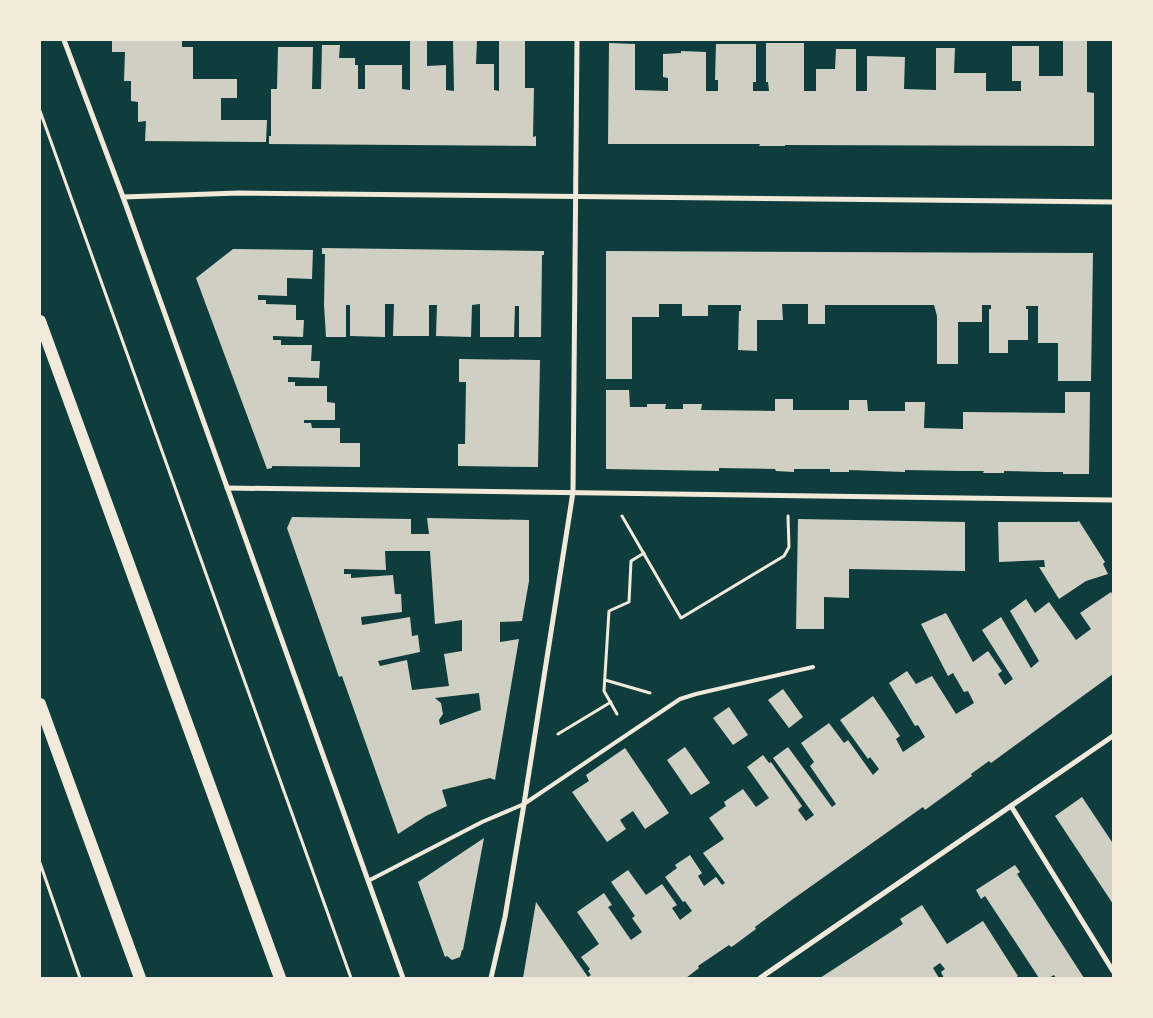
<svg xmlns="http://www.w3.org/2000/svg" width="1153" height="1018" viewBox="0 0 1153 1018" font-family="Bitter,serif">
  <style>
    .building { fill: #cfcfc3; fill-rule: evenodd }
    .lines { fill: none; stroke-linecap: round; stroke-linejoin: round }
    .path { stroke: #f1e9da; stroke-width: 3 }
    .service { stroke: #f1e9da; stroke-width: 4 }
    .minor { stroke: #f1e9da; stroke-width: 5 }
    .primary { stroke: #f1e9da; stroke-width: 12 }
  </style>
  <rect width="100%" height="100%" fill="#0f3d3e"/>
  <g class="building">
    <path d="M 112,40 L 182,40 L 182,47 L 193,47 L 193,79 L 237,79 L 237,98 L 221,98 L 221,120 L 267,120 L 266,142 L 145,141 L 146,121 L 138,122 L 138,102 L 131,101 L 131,81 L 124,81 L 125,52 L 112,52 Z"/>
    <path d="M 410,40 L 427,40 L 427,66 L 446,65 L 446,90 L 454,91 L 453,40 L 477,40 L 476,64 L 494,64 L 494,90 L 499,91 L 499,40 L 525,40 L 525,88 L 534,88 L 533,137 L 536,136 L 536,146 L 269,144 L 269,136 L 271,136 L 271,89 L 277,89 L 278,47 L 313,47 L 312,89 L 321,89 L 322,45 L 340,45 L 339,58 L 355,58 L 355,65 L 358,65 L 358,89 L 365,89 L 365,65 L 402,65 L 402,89 L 410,90 Z"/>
    <path d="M 1063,40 L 1087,40 L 1087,92 L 1094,93 L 1094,146 L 785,145 L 785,146 L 759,146 L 760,144 L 608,144 L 609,43 L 635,44 L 635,90 L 668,91 L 668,78 L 663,77 L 663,54 L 681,53 L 681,51 L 706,52 L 706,91 L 718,91 L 718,80 L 715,80 L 716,44 L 756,44 L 756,82 L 753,82 L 753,91 L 769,91 L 768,82 L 766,82 L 766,43 L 804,43 L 804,91 L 816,91 L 816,69 L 835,69 L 836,49 L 856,49 L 856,91 L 867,91 L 867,56 L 905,57 L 904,89 L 936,90 L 936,48 L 955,48 L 954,73 L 986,73 L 986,91 L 1021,91 L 1021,81 L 1012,81 L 1012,46 L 1039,46 L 1039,76 L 1063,76 Z"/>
    <path d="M 322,248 L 544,251 L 544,255 L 542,255 L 541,337 L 519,337 L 519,306 L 515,306 L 514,337 L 480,337 L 480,304 L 472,305 L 471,337 L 436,336 L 437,305 L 429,305 L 429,336 L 393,336 L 394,304 L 385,304 L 385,337 L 350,336 L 350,305 L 346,305 L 346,337 L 326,337 L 324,305 L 325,254 L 322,254 Z"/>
    <path d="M 233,249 L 313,250 L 312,279 L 287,278 L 287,296 L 258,295 L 258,300 L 266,300 L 266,304 L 296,305 L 296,320 L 304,320 L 303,337 L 273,336 L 273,340 L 281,340 L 281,345 L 312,345 L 311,361 L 320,361 L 319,378 L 288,377 L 288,382 L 295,382 L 295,386 L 327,386 L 327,402 L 335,403 L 335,420 L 304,420 L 304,423 L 311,423 L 312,428 L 340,428 L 340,443 L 360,443 L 360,467 L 272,466 L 272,468 L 267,469 L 196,278 Z"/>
    <path d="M 606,251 L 1093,253 L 1091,381 L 1058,381 L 1058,343 L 1038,343 L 1038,306 L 1026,306 L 1026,309 L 1028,309 L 1028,340 L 1008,340 L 1008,353 L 989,353 L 989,309 L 991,309 L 991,305 L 982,305 L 982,322 L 958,322 L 958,364 L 937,364 L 937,316 L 934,305 L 825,305 L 825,324 L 808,324 L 808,304 L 782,304 L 783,320 L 757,320 L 757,351 L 738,350 L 739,311 L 741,311 L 741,305 L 708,305 L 708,316 L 682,316 L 682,304 L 659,304 L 659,317 L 632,317 L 632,379 L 606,379 Z"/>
    <path d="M 459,359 L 540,360 L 538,467 L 458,466 L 458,444 L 465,444 L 466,382 L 459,382 Z"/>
    <path d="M 606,390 L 629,390 L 630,407 L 647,407 L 647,404 L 666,404 L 665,409 L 683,409 L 683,404 L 702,404 L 701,410 L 775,411 L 775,399 L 793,399 L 793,410 L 849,410 L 849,400 L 867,400 L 868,411 L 905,411 L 905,402 L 925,402 L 924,428 L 963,429 L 963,412 L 1065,413 L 1065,392 L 1090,392 L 1089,474 L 1063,474 L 1063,472 L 1045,472 L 1004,471 L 1004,473 L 983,473 L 984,471 L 963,471 L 905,470 L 905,472 L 849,470 L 849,472 L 830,472 L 830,469 L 794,469 L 794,472 L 776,471 L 775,469 L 719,468 L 719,471 L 606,469 Z"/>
    <path d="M 292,517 L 411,519 L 411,534 L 429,534 L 427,518 L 529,520 L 529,581 L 522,621 L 500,622 L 500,642 L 519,639 L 495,780 L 490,778 L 442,790 L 447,806 L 426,816 L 398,834 L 342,676 L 339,677 L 287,528 ZM 385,551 L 430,551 L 435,624 L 462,620 L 462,651 L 444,654 L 449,686 L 412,690 L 407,660 L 380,666 L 378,661 L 420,652 L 418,635 L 412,636 L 410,617 L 362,625 L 361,617 L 402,612 L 401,594 L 395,594 L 393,575 L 351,578 L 351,574 L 344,574 L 344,569 L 386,570 ZM 479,693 L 481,710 L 440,725 L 439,720 L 443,714 L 441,703 L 435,698 Z"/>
    <path d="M 798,519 L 965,522 L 965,571 L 849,569 L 849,598 L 824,597 L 824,629 L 796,629 Z"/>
    <path d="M 1079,521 L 1105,562 L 1103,564 L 1108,574 L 1086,581 L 1059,599 L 1039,567 L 1045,567 L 1044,560 L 999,562 L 998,522 L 1077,522 Z"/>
    <path d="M 1111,592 L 1113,595 L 1113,674 L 991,763 L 989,761 L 971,774 L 972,776 L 925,810 L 923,807 L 793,899 L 755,927 L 756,929 L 733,946 L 731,947 L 729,945 L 698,966 L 699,968 L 686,978 L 523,978 L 536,902 L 588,977 L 591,975 L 588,971 L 590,969 L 581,957 L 599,944 L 577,912 L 604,893 L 612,905 L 608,907 L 631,940 L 642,932 L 632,918 L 635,916 L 611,882 L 628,870 L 646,895 L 662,884 L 677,905 L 672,908 L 680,920 L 692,911 L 685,901 L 683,902 L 665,877 L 677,868 L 675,865 L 690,855 L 702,873 L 698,876 L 704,886 L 716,877 L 722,885 L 725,883 L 703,853 L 724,839 L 709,818 L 726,806 L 724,802 L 743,789 L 756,807 L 769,798 L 747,767 L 763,755 L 769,763 L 771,762 L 802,806 L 798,810 L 806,821 L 814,815 L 773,758 L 788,747 L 832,807 L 836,804 L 810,766 L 814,762 L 801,743 L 829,723 L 844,743 L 848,740 L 873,775 L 879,769 L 870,757 L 868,759 L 840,720 L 854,710 L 873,696 L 900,736 L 896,739 L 903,752 L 925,737 L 918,725 L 915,726 L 889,683 L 907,671 L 916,684 L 932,676 L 956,714 L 974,703 L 968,691 L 964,692 L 953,673 L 948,676 L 921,624 L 946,613 L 973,662 L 988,651 L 1002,671 L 998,674 L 1005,685 L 1013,679 L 982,630 L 1001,617 L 1031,668 L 1039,661 L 1010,611 L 1026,599 L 1035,613 L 1049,602 L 1076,640 L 1091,629 L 1080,613 Z"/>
    <path d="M 783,689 L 803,717 L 789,728 L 768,700 Z"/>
    <path d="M 729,707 L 748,735 L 733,745 L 713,718 Z"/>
    <path d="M 685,747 L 710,783 L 691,795 L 667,760 Z"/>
    <path d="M 625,748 L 669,813 L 645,829 L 633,811 L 620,820 L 626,829 L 607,842 L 572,792 L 589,781 L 586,775 Z"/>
    <path d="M 1082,797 L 1112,842 L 1113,841 L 1113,904 L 1055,816 Z"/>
    <path d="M 484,838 L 463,950 L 462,950 L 460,957 L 452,960 L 447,956 L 445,957 L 418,882 Z"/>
    <path d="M 1015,865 L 1020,872 L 1017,874 L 1084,978 L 1056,978 L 1054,975 L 1049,978 L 1039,978 L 985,896 L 981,899 L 976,890 Z"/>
    <path d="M 922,905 L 947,944 L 983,921 L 1018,976 L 1015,978 L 944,978 L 941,972 L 945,969 L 940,963 L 933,968 L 939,978 L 921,978 L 920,977 L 918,978 L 820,978 L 903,924 L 900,919 Z"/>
  </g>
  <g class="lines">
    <g class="path">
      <path d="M 40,111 L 351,978"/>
      <path d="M 622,516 L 681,618 L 784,556 L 789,547 L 788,516"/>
      <path d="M 605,680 L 650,693"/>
      <path d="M 617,714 L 604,691 L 609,611 L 629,602 L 631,561 L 644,553"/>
      <path d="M 558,734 L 611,702"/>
      <path d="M 40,863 L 80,978"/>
    </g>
    <path class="service" d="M 368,881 L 482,822 L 524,804 L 680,699 L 696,694 L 813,667"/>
    <g class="minor">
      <path d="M 64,40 L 123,197 L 403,978"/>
      <path d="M 123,197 L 239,193 L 1113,202"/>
      <path d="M 227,488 L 1113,500"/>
      <path d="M 1011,806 L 1113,971"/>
      <path d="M 491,978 L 505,917 L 524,804 L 573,492 L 577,40"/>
      <path d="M 760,978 L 1113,736"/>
    </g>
    <g class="primary">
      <path d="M 40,321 L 280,978"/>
      <path d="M 40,704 L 140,978"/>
    </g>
  </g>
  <rect width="1153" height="1018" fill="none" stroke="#f1e9da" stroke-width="82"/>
</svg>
